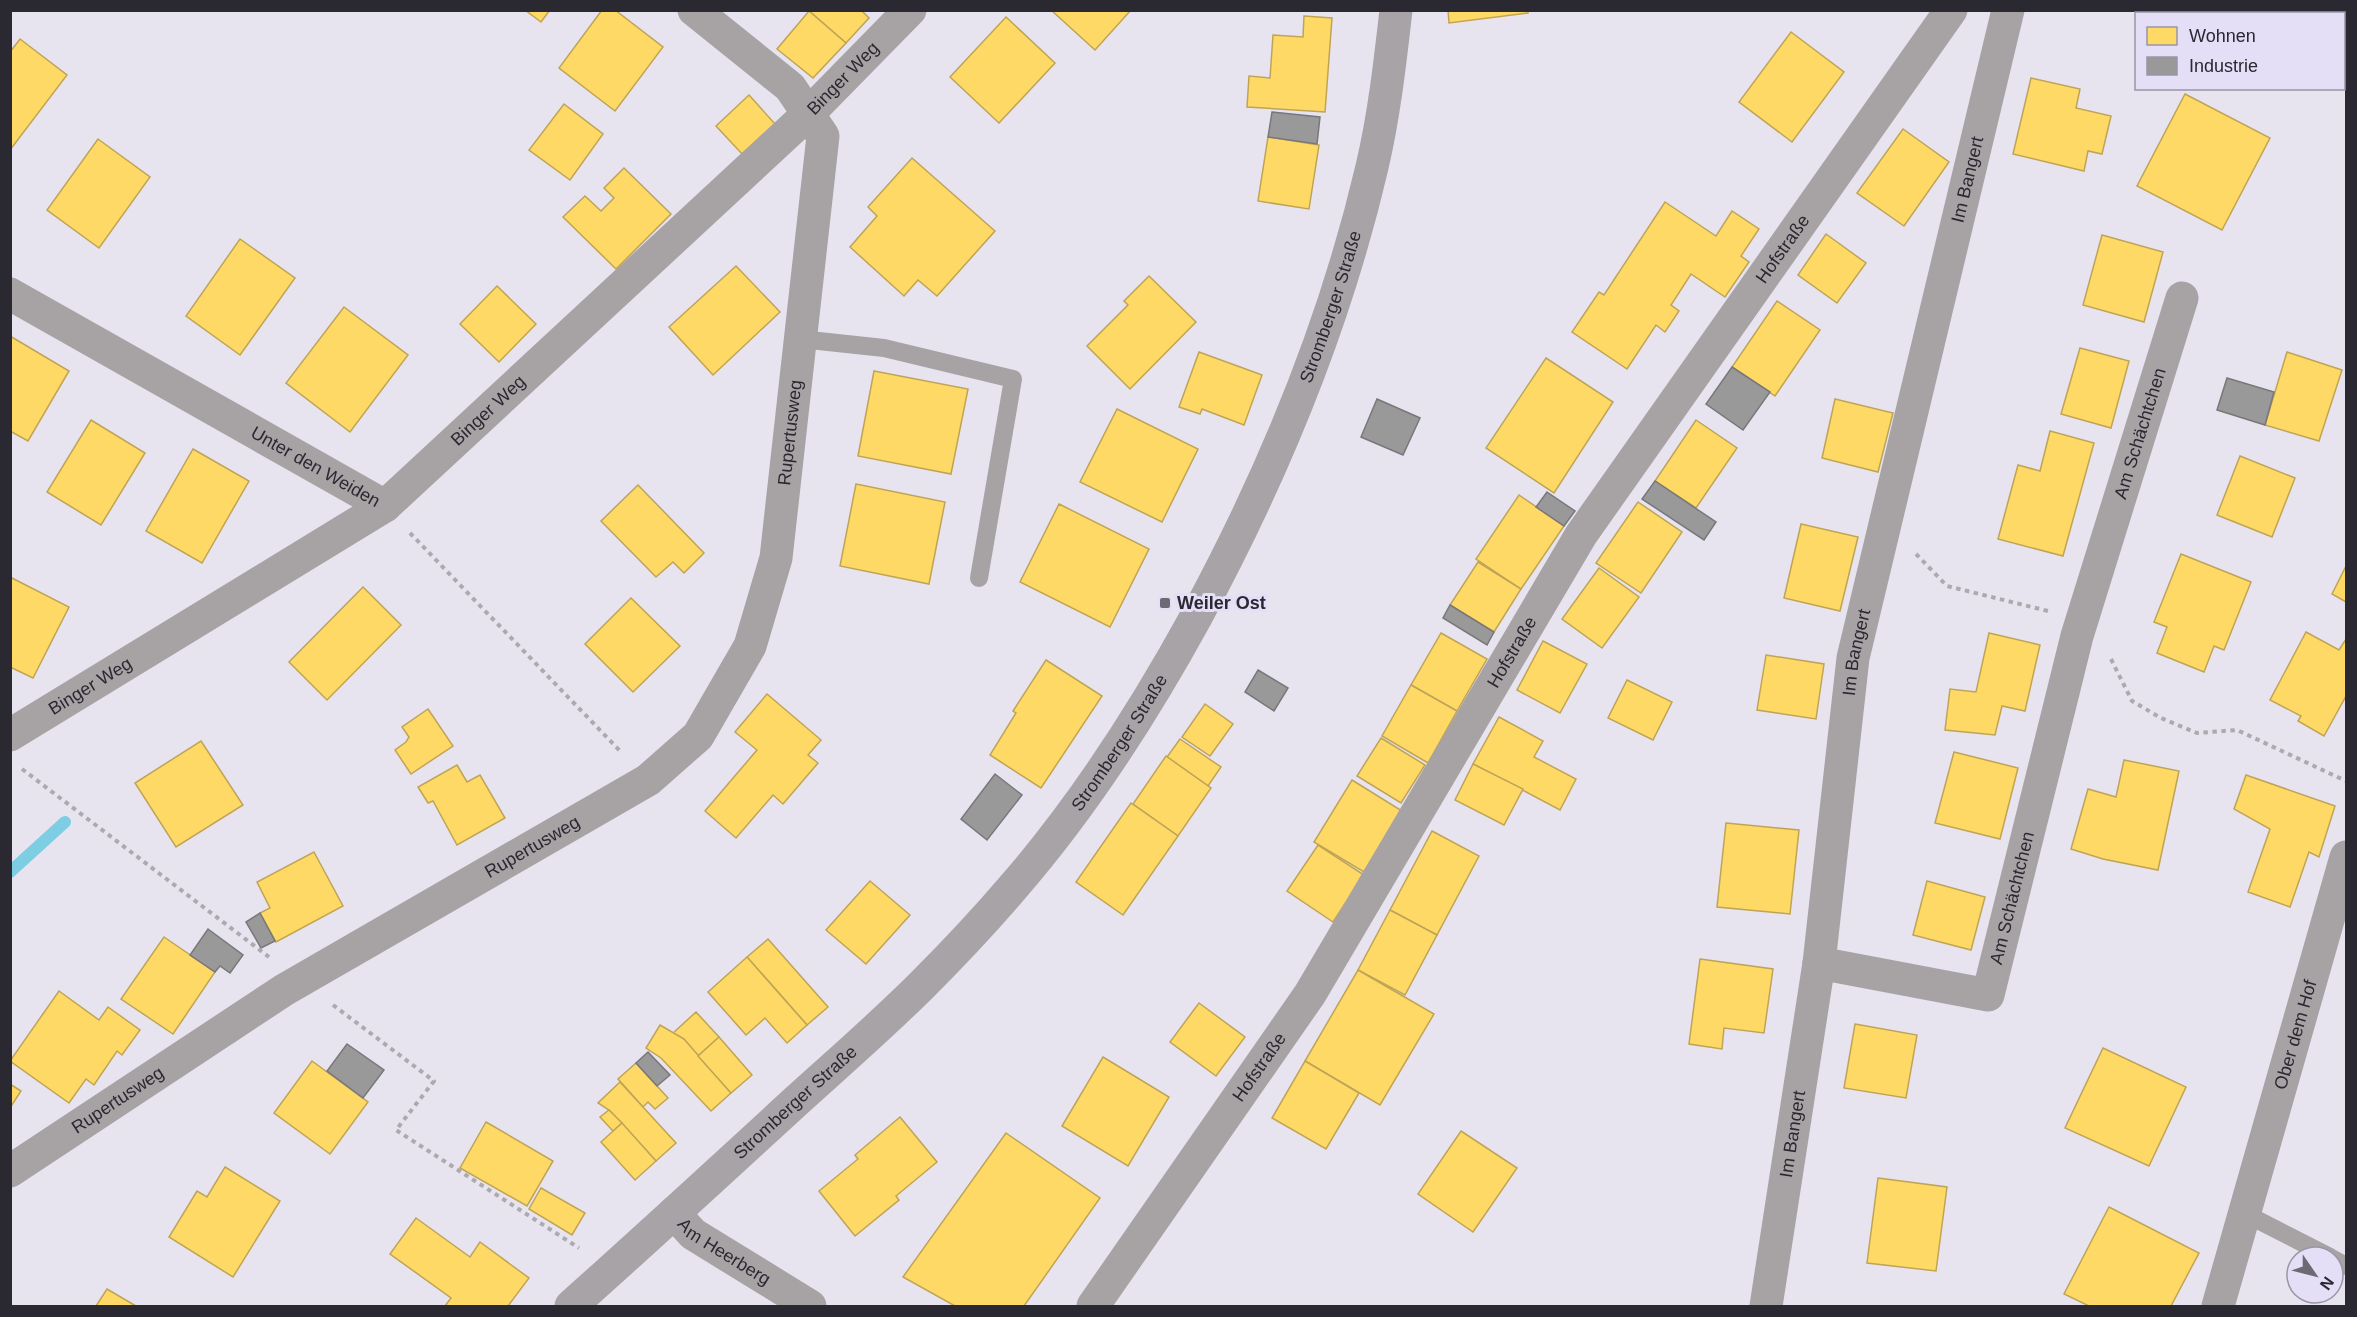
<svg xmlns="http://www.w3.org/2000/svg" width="2357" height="1317" viewBox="0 0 2357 1317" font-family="Arial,sans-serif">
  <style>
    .homes { fill: #ffd966; stroke: #bfa456; stroke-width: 1.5 }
    .industry { fill: #999; stroke: #78777a; stroke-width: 1.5 }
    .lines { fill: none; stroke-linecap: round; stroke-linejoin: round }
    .stream { stroke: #7dcee2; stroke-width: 12 }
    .path { stroke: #adaaaf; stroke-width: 4; stroke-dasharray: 4.5 4.5; stroke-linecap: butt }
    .lane { stroke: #a7a3a5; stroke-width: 18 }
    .street { stroke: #a7a3a5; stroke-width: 33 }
    .secondary { stroke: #a7a3a6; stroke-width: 33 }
    .poi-dot { fill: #6c6a74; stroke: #e4def6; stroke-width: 2 }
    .labels { text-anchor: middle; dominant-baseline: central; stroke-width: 6; stroke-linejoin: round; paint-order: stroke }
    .street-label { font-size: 18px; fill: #2a2831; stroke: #e4def6 }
    .poi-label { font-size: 18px; font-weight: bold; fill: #2a2831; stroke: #e4def6; text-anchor: start }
  </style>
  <rect width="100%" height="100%" fill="#e7e4f0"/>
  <g class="homes">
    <path d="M 525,10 L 550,10 L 541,22 Z"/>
    <path d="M 602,10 L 615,10 L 663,47 L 615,111 L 559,68 Z"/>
    <path d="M 808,10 L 861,10 L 869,18 L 846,43 Z"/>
    <path d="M 1051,10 L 1131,10 L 1095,50 Z"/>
    <path d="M 1448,10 L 1528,10 L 1528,13 L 1449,23 Z"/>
    <path d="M 809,11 L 846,43 L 813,78 L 777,49 Z"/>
    <path d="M 1304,16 L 1332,18 L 1325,112 L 1247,107 L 1249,76 L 1270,78 L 1273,35 L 1303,37 Z"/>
    <path d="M 1006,17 L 1055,63 L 999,123 L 950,77 Z"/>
    <path d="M 1791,32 L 1844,72 L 1792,142 L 1739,102 Z"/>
    <path d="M 20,39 L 67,75 L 10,150 L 10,52 Z"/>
    <path d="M 2031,78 L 2080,89 L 2076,108 L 2111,116 L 2102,154 L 2088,151 L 2084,171 L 2013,154 Z"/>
    <path d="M 2185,94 L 2270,138 L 2222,230 L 2137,186 Z"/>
    <path d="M 749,95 L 775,124 L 743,155 L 716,126 Z"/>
    <path d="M 564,104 L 603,134 L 570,180 L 529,150 Z"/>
    <path d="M 1903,129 L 1949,162 L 1904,226 L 1857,193 Z"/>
    <path d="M 1268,137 L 1319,145 L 1309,209 L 1258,201 Z"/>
    <path d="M 98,139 L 150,177 L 99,248 L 47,210 Z"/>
    <path d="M 912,158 L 995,231 L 937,296 L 918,280 L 904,296 L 850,247 L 877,216 L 868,207 Z"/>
    <path d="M 624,168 L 671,214 L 616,269 L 563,217 L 585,196 L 601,211 L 614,198 L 604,188 Z"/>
    <path d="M 1665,202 L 1716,236 L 1732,211 L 1759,229 L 1741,256 L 1749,262 L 1725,297 L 1691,274 L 1671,305 L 1679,311 L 1665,332 L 1656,325 L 1627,369 L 1572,332 L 1599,292 L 1604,295 Z"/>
    <path d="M 1826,234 L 1866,263 L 1837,303 L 1798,275 Z"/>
    <path d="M 2102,235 L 2163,252 L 2144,322 L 2083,305 Z"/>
    <path d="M 240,239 L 295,278 L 240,355 L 186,316 Z"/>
    <path d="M 736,266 L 780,312 L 713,375 L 669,327 Z"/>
    <path d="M 1149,276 L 1196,322 L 1130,389 L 1087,346 L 1128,305 L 1124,301 Z"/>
    <path d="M 497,286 L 536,324 L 499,362 L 460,324 Z"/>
    <path d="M 1777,301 L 1820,330 L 1775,396 L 1732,367 Z"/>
    <path d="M 344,307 L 408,355 L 350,432 L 286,383 Z"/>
    <path d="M 10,336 L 69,371 L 28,441 L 10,431 Z"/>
    <path d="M 2080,348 L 2129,361 L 2111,428 L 2061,414 Z"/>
    <path d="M 1199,352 L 1262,375 L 1244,425 L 1202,409 L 1200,414 L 1179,407 Z"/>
    <path d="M 2287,352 L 2342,370 L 2319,441 L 2265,425 Z"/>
    <path d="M 1546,358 L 1613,402 L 1554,493 L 1486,448 Z"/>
    <path d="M 874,371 L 968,389 L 951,474 L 858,456 Z"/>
    <path d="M 1835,399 L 1893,413 L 1878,472 L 1822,458 Z"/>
    <path d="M 1117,409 L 1198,449 L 1162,522 L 1080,482 Z"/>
    <path d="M 91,420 L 145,453 L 101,525 L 47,492 Z"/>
    <path d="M 1696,420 L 1737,448 L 1696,508 L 1655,481 Z"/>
    <path d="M 2050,431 L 2094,443 L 2063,556 L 1998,539 L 2018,465 L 2040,471 Z"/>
    <path d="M 193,449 L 249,481 L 202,563 L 146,531 Z"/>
    <path d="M 2240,456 L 2295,478 L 2272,537 L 2217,515 Z"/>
    <path d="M 856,484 L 945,502 L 929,584 L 840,566 Z"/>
    <path d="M 638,485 L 704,553 L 684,573 L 673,562 L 656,577 L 601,521 Z"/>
    <path d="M 1519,495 L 1564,526 L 1521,589 L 1476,559 Z"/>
    <path d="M 1638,502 L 1682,532 L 1641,593 L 1596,563 Z"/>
    <path d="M 1059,504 L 1149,549 L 1110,627 L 1020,582 Z"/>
    <path d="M 1801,524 L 1858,537 L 1840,611 L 1784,598 Z"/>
    <path d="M 2181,554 L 2251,582 L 2224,650 L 2214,646 L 2204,672 L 2157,653 L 2167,627 L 2154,622 Z"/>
    <path d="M 1478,562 L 1521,589 L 1494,632 L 1450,605 Z"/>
    <path d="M 2346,566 L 2346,602 L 2332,594 Z"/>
    <path d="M 1599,568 L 1639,597 L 1602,648 L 1562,619 Z"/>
    <path d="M 10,577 L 69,607 L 33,678 L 10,667 Z"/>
    <path d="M 363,587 L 401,625 L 327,700 L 289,662 Z"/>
    <path d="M 631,598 L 680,646 L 633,692 L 585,644 Z"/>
    <path d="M 2306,632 L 2339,650 L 2346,639 L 2346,696 L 2324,736 L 2298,721 L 2301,716 L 2270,700 Z"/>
    <path d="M 1441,633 L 1487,659 L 1457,711 L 1411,685 Z"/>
    <path d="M 1989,633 L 2040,645 L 2025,711 L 2002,706 L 1995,735 L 1945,730 L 1950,689 L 1976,692 Z"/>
    <path d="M 1543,641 L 1587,664 L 1560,713 L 1517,690 Z"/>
    <path d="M 1766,655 L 1824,664 L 1816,719 L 1757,710 Z"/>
    <path d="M 1046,660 L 1102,696 L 1041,788 L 990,755 L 1016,713 L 1013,711 Z"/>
    <path d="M 1627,680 L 1672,702 L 1653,740 L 1608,718 Z"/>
    <path d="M 1411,685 L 1457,711 L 1428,763 L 1382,736 Z"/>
    <path d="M 767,694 L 821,740 L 808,755 L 818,763 L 783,804 L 773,795 L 736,838 L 705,811 L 757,750 L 735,732 Z"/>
    <path d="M 1205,704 L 1233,724 L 1210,756 L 1182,737 Z"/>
    <path d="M 428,709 L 453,746 L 411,774 L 395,750 L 406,742 L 409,737 L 402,727 Z"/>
    <path d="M 1499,717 L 1543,741 L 1534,757 L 1576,779 L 1560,810 L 1473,764 Z"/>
    <path d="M 1381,738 L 1425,765 L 1401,803 L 1357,776 Z"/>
    <path d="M 1180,739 L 1221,767 L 1208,786 L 1167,757 Z"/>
    <path d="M 201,741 L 243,805 L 176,847 L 135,783 Z"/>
    <path d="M 1954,752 L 2018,768 L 2000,839 L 1935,823 Z"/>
    <path d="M 1166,756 L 1211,788 L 1178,836 L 1133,804 Z"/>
    <path d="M 2124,760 L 2179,771 L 2158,870 L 2103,859 L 2071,849 L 2088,789 L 2116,797 Z"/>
    <path d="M 1473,764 L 1523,789 L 1504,825 L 1455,800 Z"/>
    <path d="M 457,765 L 467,782 L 480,775 L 505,818 L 457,845 L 433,801 L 428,803 L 418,787 Z"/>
    <path d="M 2246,775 L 2335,806 L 2319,857 L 2309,852 L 2290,907 L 2248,892 L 2270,829 L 2234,809 Z"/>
    <path d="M 1352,780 L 1402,811 L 1364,872 L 1314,842 Z"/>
    <path d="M 1131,803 L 1178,836 L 1123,915 L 1076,882 Z"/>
    <path d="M 1726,823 L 1799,830 L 1790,914 L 1717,907 Z"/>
    <path d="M 1432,831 L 1479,856 L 1437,935 L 1390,910 Z"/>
    <path d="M 1318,845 L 1364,875 L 1333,922 L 1287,891 Z"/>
    <path d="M 314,852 L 343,906 L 276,942 L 260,913 L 270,908 L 257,882 Z"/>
    <path d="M 870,881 L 910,915 L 866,964 L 826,930 Z"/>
    <path d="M 1927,881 L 1985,897 L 1971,950 L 1913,935 Z"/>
    <path d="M 1390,910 L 1437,935 L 1405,995 L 1358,970 Z"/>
    <path d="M 164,937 L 215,972 L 173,1034 L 121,999 Z"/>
    <path d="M 768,939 L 828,1007 L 807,1025 L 747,957 Z"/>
    <path d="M 747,957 L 807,1025 L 787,1043 L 765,1018 L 746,1035 L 708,992 Z"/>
    <path d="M 1700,959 L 1773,969 L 1764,1033 L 1724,1028 L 1722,1049 L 1689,1044 Z"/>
    <path d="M 1358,970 L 1434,1014 L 1380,1105 L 1305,1061 Z"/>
    <path d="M 59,991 L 99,1020 L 108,1007 L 140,1030 L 122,1055 L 117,1051 L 94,1085 L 86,1079 L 69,1103 L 10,1061 Z"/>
    <path d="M 1199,1003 L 1245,1037 L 1216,1076 L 1170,1042 Z"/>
    <path d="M 696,1012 L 719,1037 L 698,1056 L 684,1039 L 673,1033 Z"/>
    <path d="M 1855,1024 L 1917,1035 L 1906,1098 L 1844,1088 Z"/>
    <path d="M 660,1025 L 684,1039 L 731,1093 L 711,1111 L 661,1058 L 646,1048 Z"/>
    <path d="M 719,1037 L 752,1075 L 731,1093 L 698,1056 Z"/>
    <path d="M 2103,1048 L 2186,1087 L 2149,1166 L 2065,1128 Z"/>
    <path d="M 1103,1057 L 1169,1097 L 1128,1166 L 1062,1126 Z"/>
    <path d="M 312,1061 L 368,1102 L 330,1154 L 274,1113 Z"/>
    <path d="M 1305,1061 L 1359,1093 L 1326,1149 L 1272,1118 Z"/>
    <path d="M 636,1063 L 668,1098 L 655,1109 L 648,1102 L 643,1107 L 618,1079 Z"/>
    <path d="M 620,1082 L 676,1143 L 656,1161 L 609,1110 L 598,1103 Z"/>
    <path d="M 10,1084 L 21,1091 L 10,1108 Z"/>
    <path d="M 609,1110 L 622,1123 L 613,1131 L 600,1117 Z"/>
    <path d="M 900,1117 L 937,1162 L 896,1196 L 899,1200 L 855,1236 L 819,1191 L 858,1159 L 855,1155 Z"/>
    <path d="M 486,1122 L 553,1161 L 527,1206 L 460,1168 Z"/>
    <path d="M 622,1123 L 656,1161 L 635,1180 L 601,1142 Z"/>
    <path d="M 1461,1131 L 1517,1168 L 1473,1232 L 1418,1194 Z"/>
    <path d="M 1006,1133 L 1100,1198 L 1024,1306 L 955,1306 L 903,1277 Z"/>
    <path d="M 225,1167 L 280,1201 L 233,1277 L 169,1237 L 197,1191 L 207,1197 Z"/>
    <path d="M 1878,1178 L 1947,1187 L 1936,1271 L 1867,1263 Z"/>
    <path d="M 541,1188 L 585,1213 L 572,1235 L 529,1209 Z"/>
    <path d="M 2109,1207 L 2199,1253 L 2171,1306 L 2089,1306 L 2064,1294 Z"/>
    <path d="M 416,1218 L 470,1257 L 480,1242 L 529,1278 L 508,1306 L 445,1306 L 451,1298 L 390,1254 Z"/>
    <path d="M 107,1289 L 136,1306 L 96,1306 Z"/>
  </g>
  <g class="industry">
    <path d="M 1272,112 L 1320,117 L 1317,144 L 1268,137 Z"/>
    <path d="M 1732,367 L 1770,392 L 1743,430 L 1706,404 Z"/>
    <path d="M 2227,378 L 2274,392 L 2265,425 L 2217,410 Z"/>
    <path d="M 1377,399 L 1420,418 L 1403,455 L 1361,437 Z"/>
    <path d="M 1655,481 L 1716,522 L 1704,540 L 1642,499 Z"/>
    <path d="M 1547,492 L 1575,511 L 1564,526 L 1536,507 Z"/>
    <path d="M 1450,605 L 1494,632 L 1487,645 L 1443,618 Z"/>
    <path d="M 1258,670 L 1288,688 L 1274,711 L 1245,692 Z"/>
    <path d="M 995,774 L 1022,795 L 987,840 L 961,819 Z"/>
    <path d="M 260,913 L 275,941 L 261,948 L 246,922 Z"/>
    <path d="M 208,929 L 243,955 L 230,973 L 220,966 L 215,972 L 190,955 Z"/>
    <path d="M 347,1044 L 384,1070 L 363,1098 L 327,1071 Z"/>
    <path d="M 648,1052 L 670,1075 L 657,1086 L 636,1063 Z"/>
  </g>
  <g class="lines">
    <path class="stream" d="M 10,872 L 65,822"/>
    <g class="path">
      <path d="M 410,533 L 621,752"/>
      <path d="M 1916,554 L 1947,586 L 2048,611"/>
      <path d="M 2111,659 L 2132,701 L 2161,718 L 2197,733 L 2237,730 L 2346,781"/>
      <path d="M 22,769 L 269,957"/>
      <path d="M 333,1005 L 434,1081 L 396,1130 L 579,1248"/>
    </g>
    <g class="lane">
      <path d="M 800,339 L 884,348 L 1013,379 L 979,578"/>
      <path d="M 2244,1213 L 2330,1257"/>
      <path d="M 2333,1259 L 2346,1266"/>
    </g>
    <g class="street">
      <path id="s1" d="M 10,294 L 385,506"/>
      <path id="s2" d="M 10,735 L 385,506 L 808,114 L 910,10"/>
      <path id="s3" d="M 1819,963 L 1988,995 L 2077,636 L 2182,298"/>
      <path id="s4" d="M 10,1171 L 284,990 L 648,780 L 698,736 L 750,646 L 776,558 L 823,136 L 790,87 L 694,10"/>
      <path id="s5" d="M 674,1213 L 693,1234 L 810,1306"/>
      <path id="s6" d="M 1093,1306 L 1310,994 L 1581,535 L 1951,10"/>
      <path id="s7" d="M 1766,1306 L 1819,963 L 1853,658 L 2008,10"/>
      <path id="s8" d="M 2218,1306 L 2346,857"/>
    </g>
    <path class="secondary" id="s9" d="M 571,1306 C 646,1239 720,1171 794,1103 C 837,1064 881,1026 922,985 C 954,953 985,920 1014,886 C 1085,804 1144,712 1196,617 C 1273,475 1335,325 1372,167 C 1384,116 1390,63 1396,10"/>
  </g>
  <rect class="poi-dot" x="1159" y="597" width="12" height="12" rx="3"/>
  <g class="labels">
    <g class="street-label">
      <text stroke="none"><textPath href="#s2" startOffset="1066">Binger Weg</textPath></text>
      <text stroke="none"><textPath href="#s7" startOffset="1146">Im Bangert</textPath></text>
      <text stroke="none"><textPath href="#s6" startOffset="1263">Hofstraße</textPath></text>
      <text stroke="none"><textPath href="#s9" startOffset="1275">Stromberger Straße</textPath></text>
      <text stroke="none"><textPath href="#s2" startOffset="580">Binger Weg</textPath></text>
      <text stroke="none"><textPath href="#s4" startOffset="1137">Rupertusweg</textPath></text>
      <text stroke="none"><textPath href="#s3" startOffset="754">Am Schächtchen</textPath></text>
      <text stroke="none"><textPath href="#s1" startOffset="351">Unter den Weiden</textPath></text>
      <text stroke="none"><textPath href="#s6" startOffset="777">Hofstraße</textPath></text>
      <text stroke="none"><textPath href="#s7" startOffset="660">Im Bangert</textPath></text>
      <text stroke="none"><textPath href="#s2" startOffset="94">Binger Weg</textPath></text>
      <text stroke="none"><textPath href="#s9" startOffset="789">Stromberger Straße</textPath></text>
      <text stroke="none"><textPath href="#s4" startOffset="615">Rupertusweg</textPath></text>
      <text stroke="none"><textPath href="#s3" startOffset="272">Am Schächtchen</textPath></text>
      <text stroke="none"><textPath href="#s8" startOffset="282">Ober dem Hof</textPath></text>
      <text stroke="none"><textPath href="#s6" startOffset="291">Hofstraße</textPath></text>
      <text stroke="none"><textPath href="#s4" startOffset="129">Rupertusweg</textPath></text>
      <text stroke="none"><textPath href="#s9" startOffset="303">Stromberger Straße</textPath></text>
      <text stroke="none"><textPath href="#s7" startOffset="174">Im Bangert</textPath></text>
      <text stroke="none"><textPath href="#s5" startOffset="64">Am Heerberg</textPath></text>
    </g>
    <g class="poi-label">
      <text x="1177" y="603">Weiler Ost</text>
    </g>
  </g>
  <rect width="2357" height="1317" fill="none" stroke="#2a2831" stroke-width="24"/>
  <rect x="2135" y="12" width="210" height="78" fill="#e4def6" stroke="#9a95a7" stroke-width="1.5"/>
  <rect x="2147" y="27" width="30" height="18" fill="#ffd966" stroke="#9a95a7" stroke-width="1.5"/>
  <text x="2189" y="42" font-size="18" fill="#2a2831">Wohnen</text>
  <rect x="2147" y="57" width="30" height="18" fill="#999999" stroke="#9a95a7" stroke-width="1.5"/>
  <text x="2189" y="72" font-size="18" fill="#2a2831">Industrie</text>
  <g transform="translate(2315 1275) rotate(125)"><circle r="28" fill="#e4def6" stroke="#9a95a7" stroke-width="1.5"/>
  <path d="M0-4.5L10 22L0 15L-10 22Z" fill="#6c6a74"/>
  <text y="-9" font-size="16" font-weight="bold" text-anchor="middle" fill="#2a2831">N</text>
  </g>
</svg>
